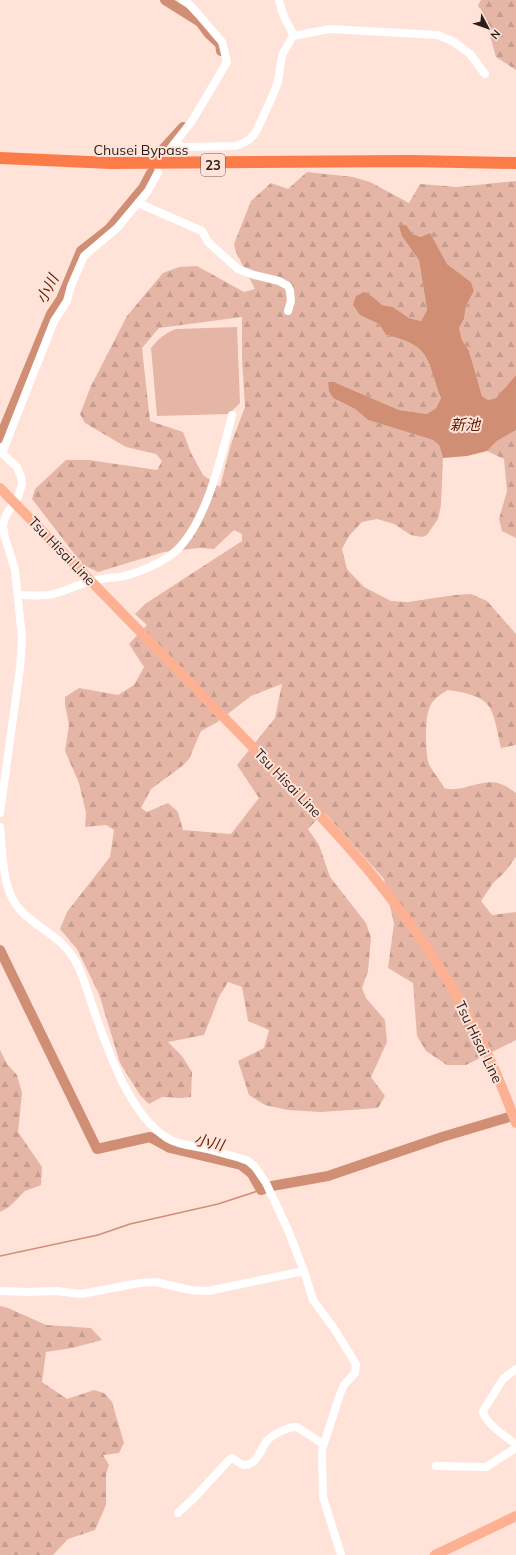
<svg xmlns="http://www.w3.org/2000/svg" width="516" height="1555" viewBox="0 0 516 1555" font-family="Mulish,'Noto Sans JP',sans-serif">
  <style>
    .forest { fill: url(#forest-firs); fill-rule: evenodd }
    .pitch { fill: #e5b6a5 }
    .water { fill: #d08e75 }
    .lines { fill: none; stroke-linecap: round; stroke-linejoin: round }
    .stream { stroke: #d08e75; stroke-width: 1.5 }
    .river { stroke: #d08e75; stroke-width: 10 }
    .minor { stroke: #fff; stroke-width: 8 }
    .major { stroke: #fdb092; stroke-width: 10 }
    .highway { stroke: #fb7c49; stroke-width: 12 }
    .labels { text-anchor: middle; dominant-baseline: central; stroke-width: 4; stroke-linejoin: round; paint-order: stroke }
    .shield { fill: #ffe3d9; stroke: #6b5a53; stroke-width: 1 }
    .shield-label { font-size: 13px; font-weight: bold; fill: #2b1f1a }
    .street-label { font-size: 14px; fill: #2b1f1a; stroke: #ffe3d9 }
    .water-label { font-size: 15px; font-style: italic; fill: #5a1e03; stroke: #ffe3d9 }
  </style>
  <defs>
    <pattern id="forest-firs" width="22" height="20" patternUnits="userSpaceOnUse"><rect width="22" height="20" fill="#e5b6a5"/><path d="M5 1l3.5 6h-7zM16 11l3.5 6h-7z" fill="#c59c8d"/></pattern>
  </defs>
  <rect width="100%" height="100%" fill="#ffe3d9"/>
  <g class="forest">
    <path d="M 481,0 L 516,0 L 516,70 L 496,57 L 487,25 L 478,5 Z"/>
    <path d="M 307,172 L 353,177 L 370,182 L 409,203 L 420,184 L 457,187 L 516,181 L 516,375 L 496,398 L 488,400 L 482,396 L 469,351 L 462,340 L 459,328 L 464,319 L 466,306 L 474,291 L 471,282 L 447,264 L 430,234 L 421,237 L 412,234 L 419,260 L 427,310 L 421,321 L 409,318 L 393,307 L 382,305 L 373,297 L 369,319 L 379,324 L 386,335 C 433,346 426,360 441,398 L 436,408 L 427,414 L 399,410 L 334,382 L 328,383 L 333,398 L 355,409 L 368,420 L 433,440 L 439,445 L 443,458 L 441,505 L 438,519 L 427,535 L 422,537 L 411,535 L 394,524 L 377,519 L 362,522 L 349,536 L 342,549 L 347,569 L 364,587 L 391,601 L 408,602 L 455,595 L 471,594 L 487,601 L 516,634 L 516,745 L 501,748 C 498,736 496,719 490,708 C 483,695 461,692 448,690 C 441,694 432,699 429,709 C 425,718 425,755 429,764 C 433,773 440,779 444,788 C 451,790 455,789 463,788 C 486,782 496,777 516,793 L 516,857 L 504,873 L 493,883 L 481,901 L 492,915 L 516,912 L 516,1040 L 466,1065 L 447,1065 L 426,1051 L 417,1036 L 413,983 L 388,968 L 394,924 L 384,879 L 324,812 L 308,829 L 319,845 L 330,877 L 366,923 L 371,938 L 368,971 L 362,988 L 366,998 L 385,1020 L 387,1042 L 371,1077 L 385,1096 L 378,1108 L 321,1112 L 288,1110 L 265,1105 L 249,1095 L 238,1061 L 264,1048 L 269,1030 L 248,1021 L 242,987 L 228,982 L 219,997 L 204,1035 L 168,1042 L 182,1056 L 192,1072 L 191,1097 L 180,1098 L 162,1097 L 149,1104 L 140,1095 L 120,1063 L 99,994 L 77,949 L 60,929 L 67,912 L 110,857 L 114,830 L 106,825 L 85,827 L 86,813 L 79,783 L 65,751 L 69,725 L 65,705 L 65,697 L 79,688 L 118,695 L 134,685 L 144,667 L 129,644 L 147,625 L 135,614 L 145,604 L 242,541 L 242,534 L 234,530 L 214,549 L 199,548 L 164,552 L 98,572 L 83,565 L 32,499 L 35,489 L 66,460 L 89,460 L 157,470 L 162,461 L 156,454 L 126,447 L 85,423 L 80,414 L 91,386 L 127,316 L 163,273 L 179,267 L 197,266 L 244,292 L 255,289 L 236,252 L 234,244 L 251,201 L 271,183 L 288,189 ZM 242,317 L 242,359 L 245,407 L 231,444 L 220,487 L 203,475 L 191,453 L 183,432 L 150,421 L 142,348 L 159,328 ZM 282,684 L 275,718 L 237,765 L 259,798 L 231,834 L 183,830 L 178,812 L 168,803 L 147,812 L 141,808 L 151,789 L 181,767 L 189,759 L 201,731 L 216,723 L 251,696 Z"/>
    <path d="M 516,430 L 516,538 L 502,531 L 499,519 L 507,491 L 504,459 L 487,451 L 497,441 Z"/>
    <path d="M 0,1050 L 7,1064 L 17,1075 L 22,1093 L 18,1132 L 42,1167 L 41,1185 L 25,1191 L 9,1207 L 0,1212 Z"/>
    <path d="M 0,1306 L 8,1308 L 46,1325 L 91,1328 L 102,1340 L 72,1348 L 46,1352 L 42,1382 L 67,1399 L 94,1390 L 104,1393 L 112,1402 L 124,1443 L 119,1453 L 103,1455 L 109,1465 L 106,1474 L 106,1505 L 95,1530 L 68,1539 L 53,1555 L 0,1555 Z"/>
  </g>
  <path class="pitch" d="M 237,327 L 240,403 L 229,414 L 157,416 L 151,348 C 158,339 165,333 176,329 Z"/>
  <path class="water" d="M 406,225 L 412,234 L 421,237 L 430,233 L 447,264 L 471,282 L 474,291 L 466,306 L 464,319 L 459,328 L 462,340 L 469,351 L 482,396 L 488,400 L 496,398 L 516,375 L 516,430 L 497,441 L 487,451 L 467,456 L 443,458 L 439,445 L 433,440 L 368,420 L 355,409 L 333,398 L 329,391 L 328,382 L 334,382 L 399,410 L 427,414 L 436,408 L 441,398 C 426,360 433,346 386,335 L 379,324 L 360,315 L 353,305 L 356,296 L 364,292 L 373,297 L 382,305 L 393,307 L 409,318 L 421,321 L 427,310 L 419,260 L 402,236 L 399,226 Z"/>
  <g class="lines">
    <path class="stream" d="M 0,1256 L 98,1235 L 130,1224 L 218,1204 L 261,1190"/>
    <g class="river">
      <path d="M 165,0 L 200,22 L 209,34 L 220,44 L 221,51"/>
      <path d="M 157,158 L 163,149 L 183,127"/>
      <path d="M 0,438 L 51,314 L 61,299 L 81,251 L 109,229 L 143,188 L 151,173"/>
      <path d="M 0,950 L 97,1149 L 150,1137 L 170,1148 L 241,1165 L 252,1174 L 261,1190 L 272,1186 L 328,1176 L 442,1137 L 516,1115"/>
    </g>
    <g class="minor">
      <path d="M 293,36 L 330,29 L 438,35 L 454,42 L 470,54 L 485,74"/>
      <path d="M 174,144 L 184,147 L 235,146 L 241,144 L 250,139 L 256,132 L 272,97 L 278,82 L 282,55 L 293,36 L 292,32 L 284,17 L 279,0"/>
      <path d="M 163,158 L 192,121 L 227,62 L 222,42 L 199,15 L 188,3 L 183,0"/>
      <path d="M 138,203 L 202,231 L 208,242 L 238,269 L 254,275 L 279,281 L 288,286 L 290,291 L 291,301 L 288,311"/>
      <path d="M 0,448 L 5,456 L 17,467 L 21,477 L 22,484 L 18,497 L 6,515 L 3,525 L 4,534 L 15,570 L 22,638 L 20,668 L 0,813"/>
      <path d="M 2,453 L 54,321 L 67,301 L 71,286 L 84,256 L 117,228 L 148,191 L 158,172"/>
      <path d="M 18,595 C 27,595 38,596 48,595 C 62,593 72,587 85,583 C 91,581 97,580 103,579 C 110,577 117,578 124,576 C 140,572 158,564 171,555 C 205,530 222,455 232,415"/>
      <path d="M 0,827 C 3,855 1,892 23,913 C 42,931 62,937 76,962 C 83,975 87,989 91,1002 C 106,1044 127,1113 167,1138 C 178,1145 194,1146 207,1149 C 218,1152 229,1155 240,1158 L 248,1161 L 255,1167 L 266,1183 L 288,1230 L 304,1271 L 313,1300 L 335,1330 L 356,1364 L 355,1373 L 344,1385 L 340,1394 L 322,1450 L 323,1497 L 341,1555"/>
      <path d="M 0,1291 L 27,1292 L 56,1291 L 81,1294 L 139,1283 L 156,1282 L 190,1290 L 208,1291 L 304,1271"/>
      <path d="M 516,1369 L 503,1379 L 483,1411 C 484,1422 507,1438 516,1444"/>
      <path d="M 436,1466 L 486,1467 L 516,1448"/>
      <path d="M 178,1513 L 196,1496 L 229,1460 L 232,1458 L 243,1465 C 257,1465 260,1451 266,1442 C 271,1435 289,1426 297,1427 L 323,1444"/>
    </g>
    <g class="major">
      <path d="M 0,488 L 323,819 C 384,884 439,957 479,1036 C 493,1064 505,1094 516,1123"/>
      <path d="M 435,1555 L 516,1516"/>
    </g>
    <path class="highway" d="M 0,158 L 111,163 L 410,161 L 516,163"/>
  </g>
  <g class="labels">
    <rect class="shield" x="201" y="154" width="24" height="22" rx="3"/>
    <g class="shield-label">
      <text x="213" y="165">23</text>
    </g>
    <g class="street-label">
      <text x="141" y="150">Chusei Bypass</text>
      <text transform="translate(62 551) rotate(46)">Tsu Hisai Line</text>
      <text transform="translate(288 783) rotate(46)">Tsu Hisai Line</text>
      <text transform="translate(479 1042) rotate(64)">Tsu Hisai Line</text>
    </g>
    <g class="water-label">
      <text transform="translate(47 289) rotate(-63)">小川</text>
      <text x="465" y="424">新池</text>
      <text transform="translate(209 1142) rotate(13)">小川</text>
    </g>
  </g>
  <g transform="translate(488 28) rotate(131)" stroke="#ffe3d9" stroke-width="3" paint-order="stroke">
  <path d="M0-3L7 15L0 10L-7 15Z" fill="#2b1f1a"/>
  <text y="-6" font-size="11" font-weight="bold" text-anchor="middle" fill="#2b1f1a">N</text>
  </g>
</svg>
